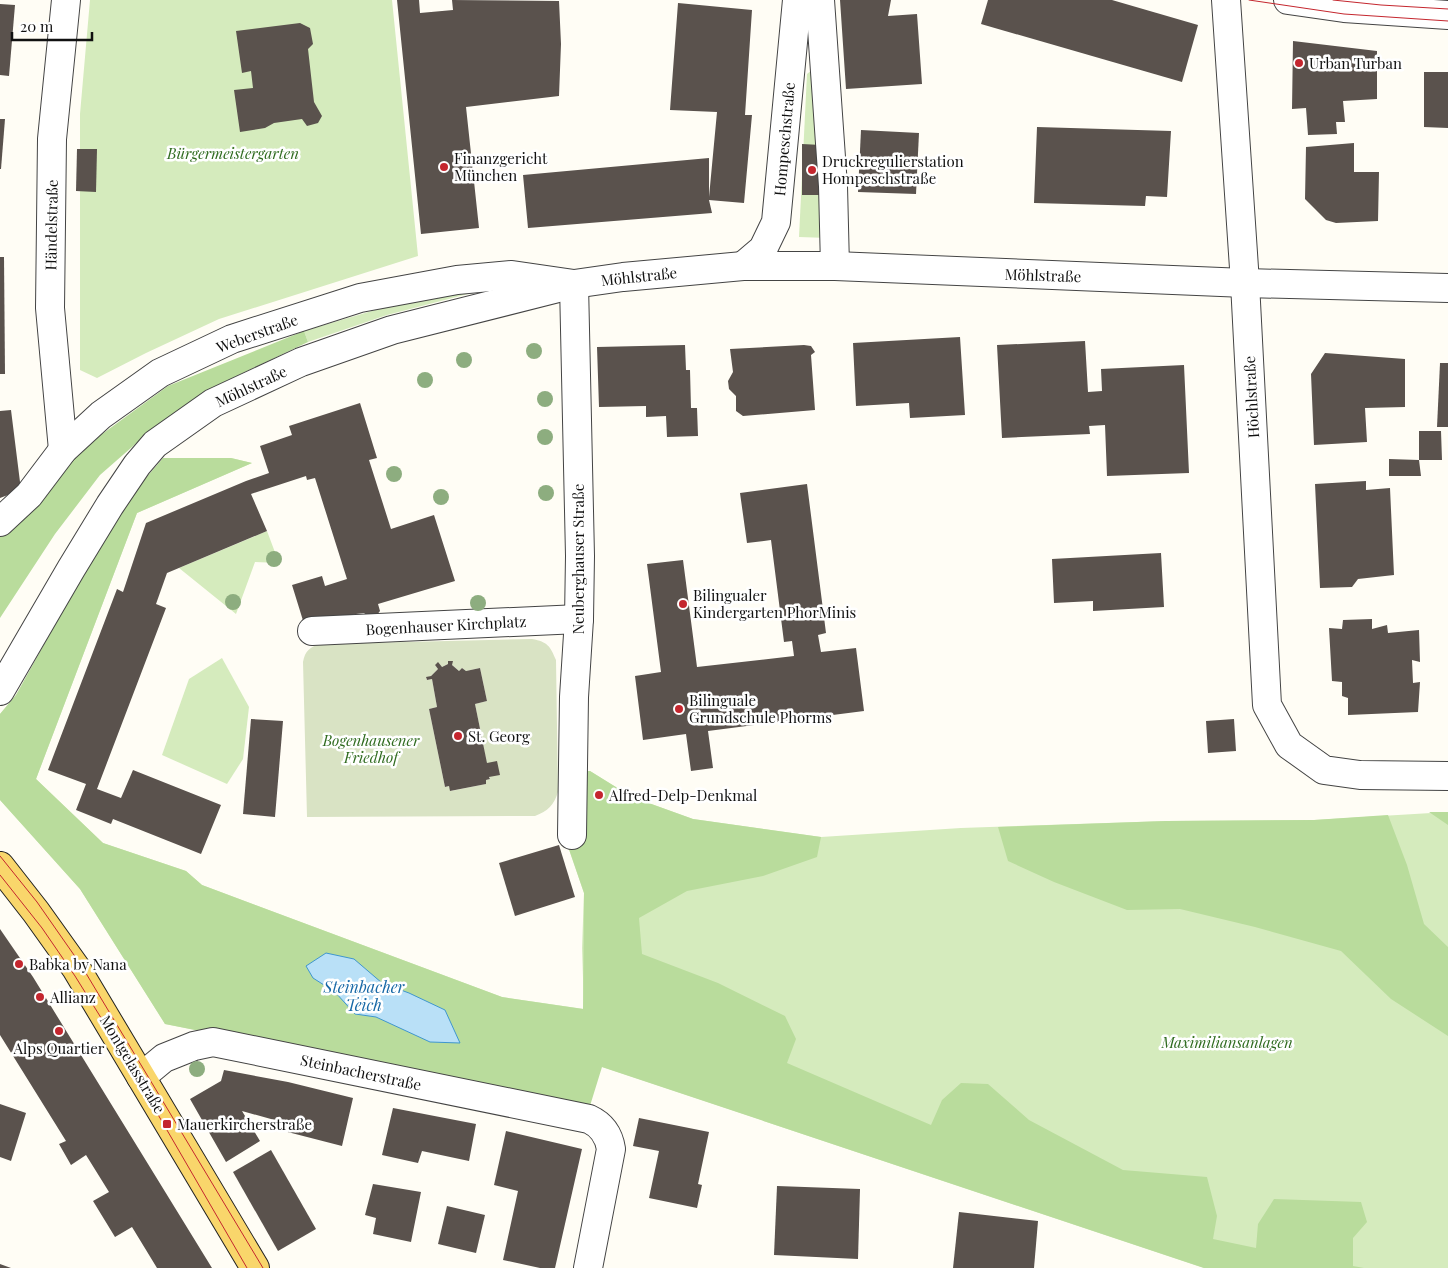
<svg xmlns="http://www.w3.org/2000/svg" width="1448" height="1268" viewBox="0 0 1448 1268" font-family="'Playfair Display',serif">
  <style>
    .green { fill: #d5ebbd }
    .forest { fill: #b9dc9c }
    .cemetery { fill: #d9e3c4; fill-rule: evenodd }
    .water { fill: #b9e0f7; stroke: #3f96cf }
    .building { fill: #5a524d }
    .lines { fill: none; stroke-linecap: round; stroke-linejoin: round }
    .minor-casing { stroke: #444; stroke-width: 30 }
    .major-casing { stroke: #222; stroke-width: 30 }
    .minor { stroke: #fff; stroke-width: 28 }
    .major { stroke: #f9d66b; stroke-width: 28 }
    .tram { stroke: #c4262e; stroke-width: 1 }
    .tree { fill: #8dad7f }
    .poi-dot { fill: #c4262e; stroke: #fff; stroke-width: 2 }
    .labels { text-anchor: middle; dominant-baseline: central; stroke-width: 5; stroke-linejoin: round; paint-order: stroke }
    .poi-label { font-size: 15px; fill: #111; stroke: #fff; text-anchor: start }
    .street-label { font-size: 15px; fill: #111; stroke: #fff }
    .park-label { font-size: 15px; font-style: italic; fill: #2f6b1f; stroke: #fff }
    .water-label { font-size: 16px; font-style: italic; fill: #1768a6; stroke: #fff }
  </style>
  <rect width="100%" height="100%" fill="#fffdf5"/>
  <g class="green">
    <path d="M 90,0 L 392,0 L 418,256 L 219,319 L 146,353 L 97,378 L 80,370 L 80,114 Z"/>
    <path d="M 817,66 L 828,238 L 799,237 L 807,74 Z"/>
    <path d="M 486,287 L 487,289 L 387,315 L 308,342 L 304,331 L 382,308 Z"/>
    <path d="M 163,458 L 231,458 L 252,463 L 137,513 L 36,779 L 103,843 L 186,871 L 202,885 L 502,997 L 584,1009 L 582,948 L 584,893 L 562,829 L 590,771 L 632,797 L 693,819 L 821,837 L 961,828 L 1166,821 L 1314,820 L 1448,812 L 1448,1268 L 1204,1268 L 602,1067 L 379,1066 L 165,1024 L 80,889 L 0,800 L 0,714 L 16,695 Z"/>
    <path d="M 267,531 L 279,563 L 255,562 L 236,614 L 179,568 Z"/>
    <path d="M 222,658 L 249,707 L 243,759 L 227,784 L 162,755 L 189,679 Z"/>
  </g>
  <g class="forest">
    <path d="M 304,331 L 308,342 L 205,391 L 148,433 L 100,475 L 55,534 L 0,618 L 0,537 L 61,464 L 168,386 Z"/>
    <path d="M 163,458 L 231,458 L 252,463 L 137,513 L 36,779 L 103,843 L 186,871 L 202,885 L 502,997 L 583,1009 L 584,893 L 562,829 L 562,771 L 590,771 L 632,797 L 693,819 L 821,837 L 817,857 L 763,876 L 687,891 L 639,918 L 642,954 L 718,983 L 785,1016 L 796,1039 L 787,1063 L 931,1125 L 942,1100 L 961,1083 L 988,1084 L 1029,1120 L 1123,1170 L 1207,1177 L 1217,1216 L 1213,1239 L 1256,1248 L 1258,1224 L 1274,1199 L 1361,1202 L 1367,1222 L 1353,1238 L 1353,1266 L 1364,1268 L 1204,1268 L 602,1067 L 589,1109 L 165,1024 L 80,889 L 0,800 L 0,714 L 16,695 L 119,509 Z"/>
    <path d="M 1429,812 L 1448,812 L 1448,825 Z"/>
    <path d="M 1388,815 L 1407,865 L 1424,924 L 1448,947 L 1448,1036 L 1391,999 L 1341,951 L 1255,927 L 1180,909 L 1127,910 L 1054,882 L 1008,861 L 998,827 L 1166,821 L 1314,820 Z"/>
  </g>
  <path class="cemetery" d="M 532,639 C 548,642 550,646 556,660 L 558,792 C 554,805 548,811 535,816 L 307,817 L 303,662 C 305,651 310,646 322,644 ZM 448,661 L 452,661 L 452,665 L 459,671 L 462,668 L 466,671 L 480,668 L 487,701 L 475,704 L 490,779 L 486,780 L 486,784 L 451,791 L 449,786 L 445,787 L 429,709 L 437,707 L 432,679 L 427,680 L 426,678 L 431,676 L 438,669 L 435,665 L 442,667 L 448,664 Z"/>
  <path class="water" d="M 326,953 L 354,959 L 382,983 L 409,993 L 445,1010 L 460,1043 L 430,1042 L 376,1017 L 355,1014 L 335,992 L 313,978 L 306,966 Z"/>
  <g class="building">
    <path d="M 397,0 L 419,0 L 420,13 L 453,10 L 452,0 L 559,1 L 561,44 L 559,96 L 466,107 L 479,228 L 421,234 Z"/>
    <path d="M 840,0 L 891,0 L 888,16 L 917,14 L 922,84 L 846,89 Z"/>
    <path d="M 988,0 L 1112,0 L 1198,25 L 1182,82 L 981,24 Z"/>
    <path d="M 678,3 L 752,10 L 745,115 L 752,115 L 744,203 L 709,200 L 712,213 L 528,228 L 523,175 L 709,158 L 709,197 L 717,112 L 670,110 Z"/>
    <path d="M 0,4 L 15,5 L 9,76 L 0,75 Z"/>
    <path d="M 300,23 L 310,28 L 313,44 L 308,49 L 314,102 L 322,116 L 318,123 L 307,126 L 302,119 L 274,123 L 265,128 L 240,132 L 234,90 L 253,88 L 251,71 L 242,73 L 236,31 Z"/>
    <path d="M 1293,41 L 1377,51 L 1377,99 L 1343,101 L 1345,122 L 1336,122 L 1337,134 L 1308,135 L 1306,108 L 1292,109 Z"/>
    <path d="M 1424,72 L 1448,72 L 1448,128 L 1424,127 Z"/>
    <path d="M 0,119 L 5,119 L 1,169 L 0,169 Z"/>
    <path d="M 1037,127 L 1171,131 L 1167,197 L 1146,196 L 1145,206 L 1034,203 Z"/>
    <path d="M 861,130 L 919,133 L 916,194 L 858,192 Z"/>
    <path d="M 1354,143 L 1354,172 L 1379,172 L 1378,221 L 1336,223 L 1326,220 L 1305,199 L 1306,147 Z"/>
    <path d="M 802,144 L 821,145 L 822,195 L 802,195 Z"/>
    <path d="M 77,149 L 97,149 L 96,192 L 76,191 Z"/>
    <path d="M 0,257 L 4,257 L 5,374 L 0,374 Z"/>
    <path d="M 960,337 L 965,415 L 910,418 L 909,403 L 856,406 L 853,343 Z"/>
    <path d="M 1085,341 L 1088,392 L 1102,391 L 1101,369 L 1184,365 L 1189,473 L 1107,476 L 1105,425 L 1089,426 L 1090,434 L 1002,438 L 997,345 Z"/>
    <path d="M 685,345 L 686,370 L 690,370 L 691,408 L 697,408 L 698,436 L 667,437 L 666,416 L 646,417 L 646,406 L 599,407 L 597,347 Z"/>
    <path d="M 804,345 L 811,346 L 815,352 L 811,355 L 815,410 L 743,416 L 736,411 L 736,396 L 729,389 L 728,381 L 733,372 L 730,349 Z"/>
    <path d="M 1325,353 L 1405,359 L 1405,407 L 1365,408 L 1367,442 L 1314,445 L 1311,374 Z"/>
    <path d="M 1440,363 L 1448,363 L 1448,427 L 1437,427 Z"/>
    <path d="M 360,403 L 377,458 L 369,460 L 391,529 L 434,515 L 455,581 L 378,604 L 380,611 L 376,616 L 369,617 L 364,613 L 356,614 L 305,627 L 292,585 L 322,576 L 325,586 L 347,579 L 315,478 L 307,480 L 306,476 L 251,494 L 267,531 L 167,573 L 156,604 L 166,608 L 97,789 L 121,798 L 133,770 L 221,805 L 201,854 L 113,819 L 111,824 L 76,810 L 86,784 L 48,770 L 117,589 L 123,592 L 146,523 L 246,481 L 269,473 L 260,446 L 292,435 L 289,426 Z"/>
    <path d="M 11,410 L 21,490 L 0,498 L 0,411 Z"/>
    <path d="M 1419,431 L 1441,431 L 1442,460 L 1419,460 L 1421,476 L 1389,476 L 1389,459 L 1419,460 Z"/>
    <path d="M 1366,481 L 1366,490 L 1390,488 L 1394,575 L 1358,579 L 1352,587 L 1320,588 L 1315,484 Z"/>
    <path d="M 807,484 L 826,633 L 818,635 L 821,652 L 856,648 L 864,711 L 708,731 L 713,768 L 691,771 L 686,734 L 643,740 L 635,676 L 661,672 L 647,564 L 683,560 L 697,667 L 794,656 L 792,641 L 784,642 L 771,540 L 747,543 L 740,493 Z"/>
    <path d="M 1161,553 L 1164,607 L 1093,611 L 1093,601 L 1054,603 L 1052,559 Z"/>
    <path d="M 1372,619 L 1372,629 L 1387,625 L 1388,633 L 1419,630 L 1420,662 L 1412,660 L 1413,683 L 1420,682 L 1418,712 L 1348,715 L 1348,698 L 1342,696 L 1342,682 L 1332,681 L 1329,628 L 1342,629 L 1343,620 Z"/>
    <path d="M 448,661 L 453,661 L 452,665 L 459,671 L 462,668 L 466,671 L 480,668 L 487,701 L 475,704 L 487,763 L 497,761 L 500,775 L 489,777 L 490,779 L 486,780 L 486,784 L 450,791 L 449,786 L 445,787 L 429,709 L 437,707 L 432,679 L 427,680 L 426,677 L 431,676 L 438,669 L 435,665 L 438,662 L 442,667 L 448,664 Z"/>
    <path d="M 251,719 L 283,721 L 275,817 L 243,814 Z"/>
    <path d="M 1234,719 L 1236,751 L 1208,753 L 1206,721 Z"/>
    <path d="M 559,845 L 575,897 L 515,916 L 499,863 Z"/>
    <path d="M 0,929 L 33,977 L 212,1268 L 157,1268 L 132,1227 L 115,1237 L 93,1201 L 109,1192 L 86,1155 L 71,1165 L 59,1144 L 66,1141 L 0,1035 Z"/>
    <path d="M 224,1070 L 288,1082 L 353,1098 L 342,1146 L 276,1129 L 278,1121 L 242,1111 L 260,1141 L 226,1162 L 190,1099 L 221,1081 Z"/>
    <path d="M 0,1104 L 26,1113 L 11,1161 L 0,1157 Z"/>
    <path d="M 393,1108 L 476,1124 L 469,1161 L 422,1151 L 418,1163 L 382,1155 Z"/>
    <path d="M 639,1118 L 709,1132 L 698,1184 L 702,1185 L 697,1208 L 649,1198 L 659,1151 L 633,1146 Z"/>
    <path d="M 506,1131 L 582,1149 L 555,1268 L 540,1268 L 503,1260 L 518,1191 L 494,1185 Z"/>
    <path d="M 271,1150 L 316,1229 L 278,1251 L 233,1172 Z"/>
    <path d="M 373,1184 L 421,1192 L 411,1242 L 373,1234 L 376,1218 L 365,1215 Z"/>
    <path d="M 777,1186 L 860,1189 L 858,1259 L 774,1255 Z"/>
    <path d="M 447,1206 L 485,1215 L 476,1253 L 438,1244 Z"/>
    <path d="M 959,1212 L 1038,1221 L 1034,1268 L 953,1268 Z"/>
    <path d="M 0,1264 L 11,1268 L 0,1268 Z"/>
  </g>
  <g class="lines">
    <defs>
      <g id="minor">
        <path d="M 820,0 L 833,186 L 835,266"/>
        <path d="M 1226,0 L 1245,283 L 1267,705 L 1289,745 L 1324,770 L 1360,775 L 1448,776"/>
        <path d="M 1288,0 L 1344,8 L 1448,15"/>
        <path d="M 743,266 L 763,249 L 776,222 L 797,0"/>
        <path d="M 63,450 L 50,308 L 52,139 L 66,0"/>
        <path d="M 0,522 L 29,495 L 63,450 L 101,415 L 160,373 L 232,339 L 360,298 L 457,280 L 512,275 L 574,284 L 580,556 L 579,619 L 574,697 L 572,835"/>
        <path d="M 312,631 L 579,619"/>
        <path d="M 0,691 L 71,569 L 110,505 L 137,465 L 155,444 L 213,403 L 301,362 L 392,330 L 574,284 L 623,277 L 743,266 L 835,266 L 1245,283 L 1448,288"/>
        <path d="M 141,1077 L 164,1058 L 194,1046 L 213,1042 L 589,1119 C 602,1125 609,1136 611,1149 L 588,1268"/>
      </g>
      <path id="major" d="M 0,866 L 36,912 L 76,968 L 255,1268"/>
    </defs>
    <use href="#minor" class="minor-casing"/>
    <use href="#major" class="major-casing"/>
    <use href="#minor" class="minor"/>
    <use href="#major" class="major"/>
    <g class="tram">
      <path d="M 1249,0 L 1344,14 L 1448,21"/>
      <path d="M 1333,0 L 1381,5 L 1448,9"/>
      <path d="M 0,856 L 37,902 L 81,965 L 263,1268"/>
      <path d="M 0,875 L 42,928 L 75,976 L 113,1037 L 247,1268"/>
    </g>
  </g>
  <g class="tree">
    <circle cx="534" cy="351" r="8"/>
    <circle cx="464" cy="360" r="8"/>
    <circle cx="425" cy="380" r="8"/>
    <circle cx="545" cy="399" r="8"/>
    <circle cx="545" cy="437" r="8"/>
    <circle cx="394" cy="474" r="8"/>
    <circle cx="546" cy="493" r="8"/>
    <circle cx="441" cy="497" r="8"/>
    <circle cx="274" cy="559" r="8"/>
    <circle cx="233" cy="602" r="8"/>
    <circle cx="478" cy="603" r="8"/>
    <circle cx="197" cy="1069" r="8"/>
  </g>
  <g class="poi-dot">
    <circle cx="1299" cy="63" r="5"/>
    <circle cx="444" cy="167" r="5"/>
    <circle cx="812" cy="170" r="5"/>
    <circle cx="683" cy="604" r="5"/>
    <circle cx="679" cy="709" r="5"/>
    <circle cx="458" cy="736" r="5"/>
    <circle cx="599" cy="795" r="5"/>
    <circle cx="19" cy="964" r="5"/>
    <circle cx="40" cy="997" r="5"/>
    <circle cx="59" cy="1031" r="5"/>
    <rect x="162" y="1119" width="10" height="10" rx="2.5"/>
  </g>
  <g class="labels">
    <g class="poi-label">
      <text x="1309" y="63">Urban Turban</text>
      <text x="454" y="158">Finanzgericht<tspan x="454" dy="17">München</tspan></text>
      <text x="822" y="161">Druckregulierstation<tspan x="822" dy="17">Hompeschstraße</tspan></text>
      <text x="693" y="595">Bilingualer<tspan x="693" dy="17">Kindergarten PhorMinis</tspan></text>
      <text x="689" y="700">Bilinguale<tspan x="689" dy="17">Grundschule Phorms</tspan></text>
      <text x="468" y="736">St. Georg</text>
      <text x="609" y="795">Alfred-Delp-Denkmal</text>
      <text x="29" y="964">Babka by Nana</text>
      <text x="50" y="997">Allianz</text>
      <text x="59" y="1048" text-anchor="middle">Alps Quartier</text>
      <text x="177" y="1124">Mauerkircherstraße</text>
    </g>
    <g class="street-label">
      <text transform="translate(784 139) rotate(-85)">Hompeschstraße</text>
      <text transform="translate(51 225) rotate(-89)">Händelstraße</text>
      <text transform="translate(1043 275) rotate(2)">Möhlstraße</text>
      <text transform="translate(639 276) rotate(-6)">Möhlstraße</text>
      <text transform="translate(257 333) rotate(-20)">Weberstraße</text>
      <text transform="translate(251 386) rotate(-25)">Möhlstraße</text>
      <text transform="translate(1251 397) rotate(-93)">Höchlstraße</text>
      <text transform="translate(578 559) rotate(-90)">Neuberghauser Straße</text>
      <text transform="translate(446 625) rotate(-3)">Bogenhauser Kirchplatz</text>
      <text transform="translate(133 1064) rotate(59)">Montgelasstraße</text>
      <text transform="translate(361 1072) rotate(12)">Steinbacherstraße</text>
    </g>
    <g class="park-label">
      <text x="233" y="153">Bürgermeistergarten</text>
      <text x="371" y="740">Bogenhausener<tspan x="371" dy="17">Friedhof</tspan></text>
      <text x="1227" y="1042">Maximiliansanlagen</text>
    </g>
    <g class="water-label">
      <text x="364" y="986">Steinbacher<tspan x="364" dy="18">Teich</tspan></text>
    </g>
  </g>
  <path d="M12 32v8h80v-8" fill="none" stroke="#111111" stroke-width="2.5"/>
  <text x="20" y="32" font-size="15" fill="#111111" stroke="#ffffff" stroke-width="4" paint-order="stroke">20 m</text>
</svg>
